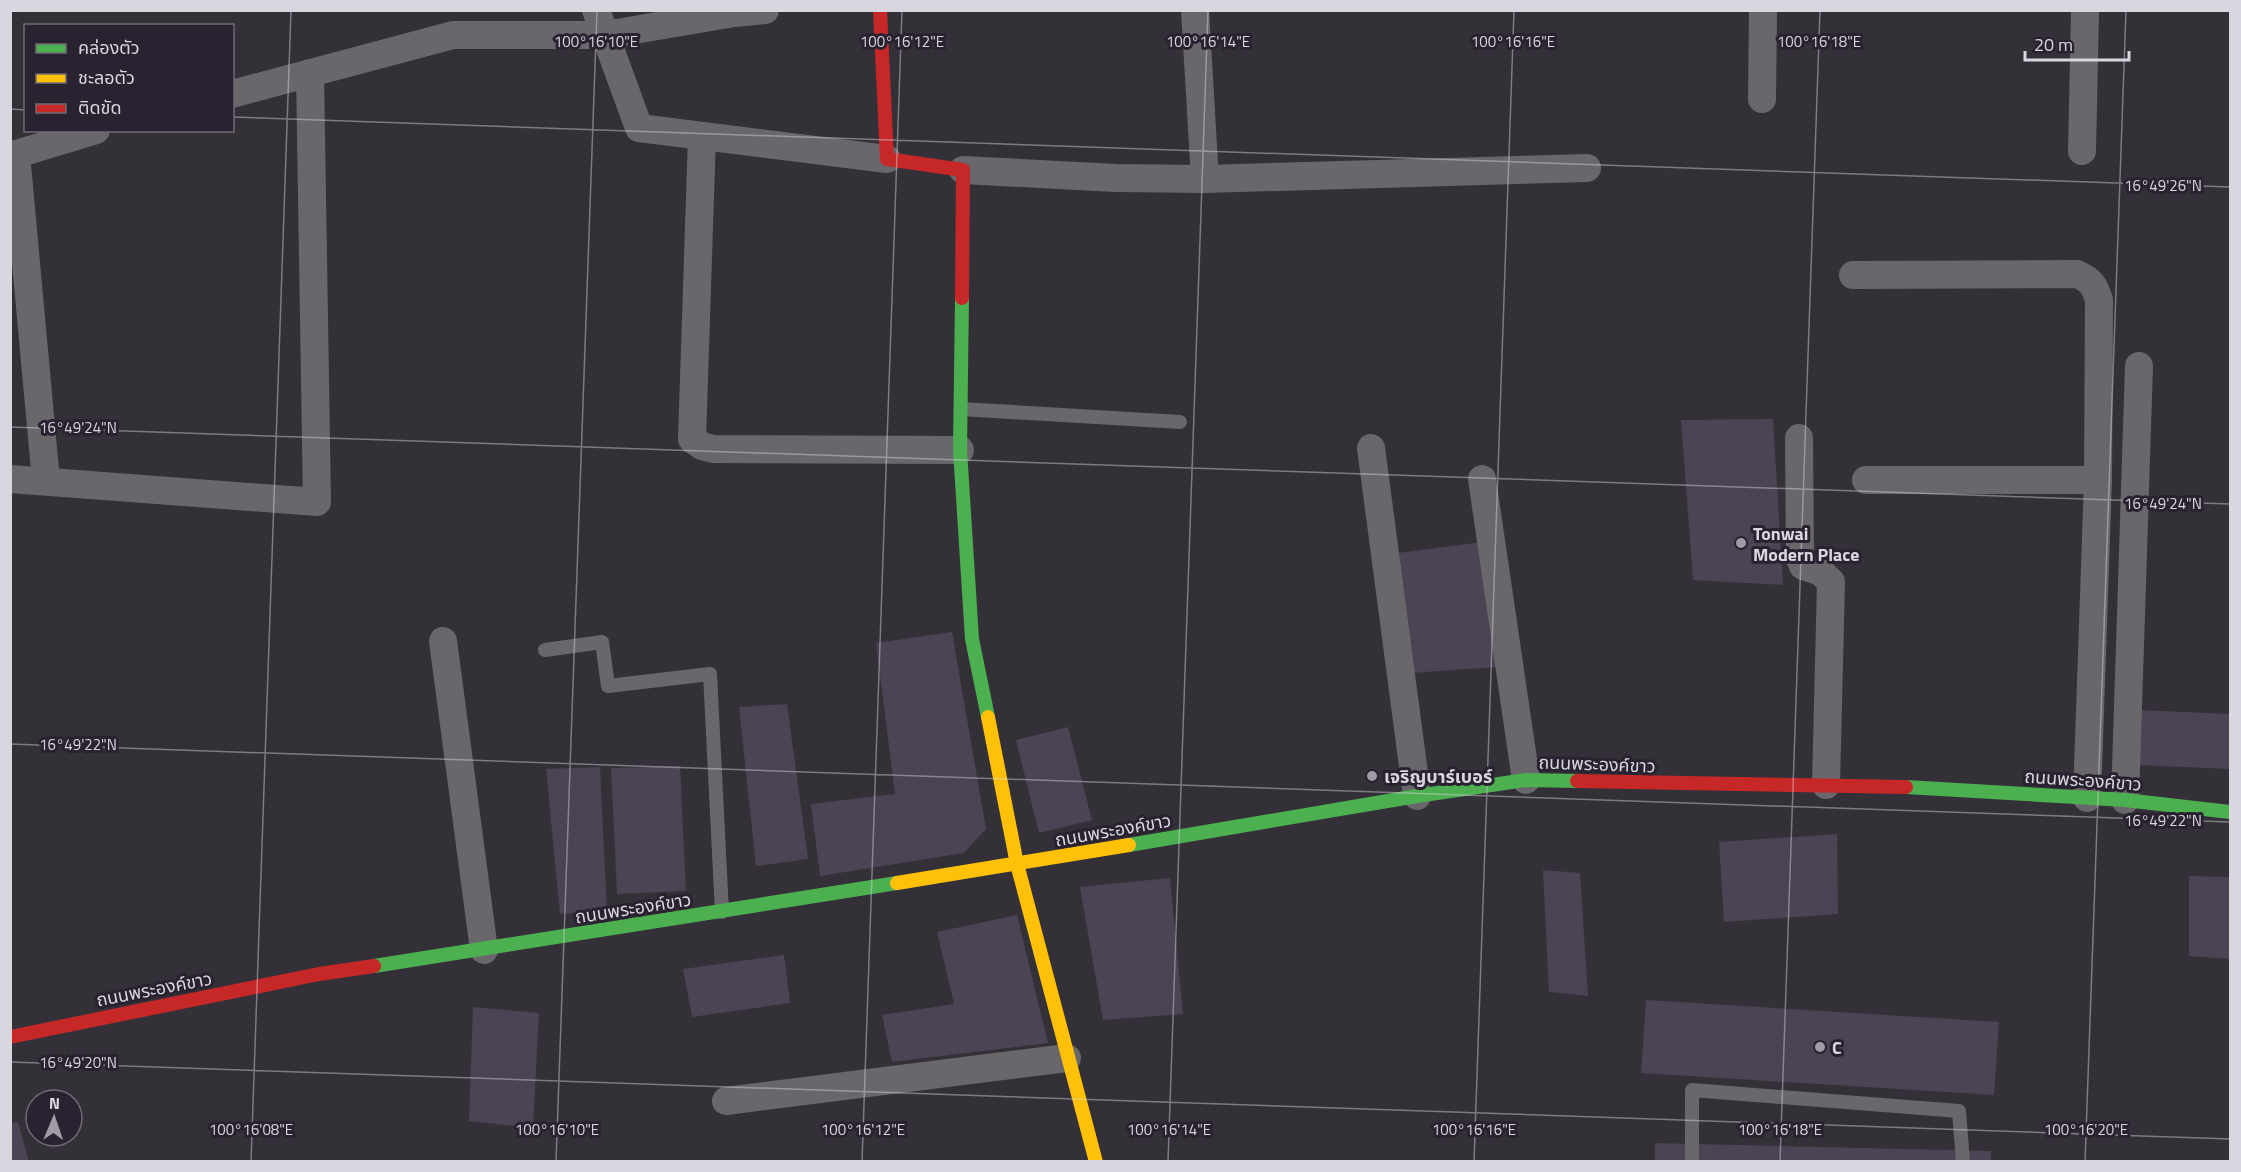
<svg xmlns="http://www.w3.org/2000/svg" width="2241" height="1172" viewBox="0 0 2241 1172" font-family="'Titillium Web','Noto Sans Thai',sans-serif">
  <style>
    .building { fill: #4c4355 }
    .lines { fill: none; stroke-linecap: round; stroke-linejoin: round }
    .lane { stroke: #69676b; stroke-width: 14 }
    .street { stroke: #69676b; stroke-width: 28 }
    .fast { stroke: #4caf50; stroke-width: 14 }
    .slow { stroke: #ffc107; stroke-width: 14 }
    .jam { stroke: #c62828; stroke-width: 14 }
    .ticks { fill: none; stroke: #dad6e0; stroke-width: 1.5; stroke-opacity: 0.45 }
    .poi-dot { fill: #a09ca5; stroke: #292230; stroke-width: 2 }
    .labels { text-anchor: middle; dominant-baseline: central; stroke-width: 6; stroke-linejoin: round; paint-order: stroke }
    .poi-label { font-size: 18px; font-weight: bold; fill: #dad6e0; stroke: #292230; text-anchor: start }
    .street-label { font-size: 18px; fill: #dad6e0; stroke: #292230 }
    .ticks-label { font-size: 15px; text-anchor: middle; fill: #dad6e0; stroke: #292230; stroke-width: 6; stroke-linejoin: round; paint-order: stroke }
  </style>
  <rect width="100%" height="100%" fill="#333038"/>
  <g class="building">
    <path d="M 1773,419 L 1783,585 L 1693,580 L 1681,420 Z"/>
    <path d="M 1482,542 L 1496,667 L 1411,673 L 1398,553 Z"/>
    <path d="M 952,632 L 986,829 L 964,853 L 820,876 L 811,804 L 895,794 L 876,643 Z"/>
    <path d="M 787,704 L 808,859 L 756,866 L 739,707 Z"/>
    <path d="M 2138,710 L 2230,714 L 2230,769 L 2137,765 Z"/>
    <path d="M 1068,727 L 1092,820 L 1039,833 L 1016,740 Z"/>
    <path d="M 680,766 L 686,891 L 617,894 L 611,768 Z"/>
    <path d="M 600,767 L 607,910 L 560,914 L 546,769 Z"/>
    <path d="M 1837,834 L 1838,914 L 1724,922 L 1719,842 Z"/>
    <path d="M 1543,870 L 1580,873 L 1588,996 L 1549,992 Z"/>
    <path d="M 2189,876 L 2230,877 L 2230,959 L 2189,956 Z"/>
    <path d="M 1170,878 L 1183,1014 L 1103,1020 L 1080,887 Z"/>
    <path d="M 1017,915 L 1048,1043 L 892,1062 L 882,1015 L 954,1004 L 937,932 Z"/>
    <path d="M 784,955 L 790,1003 L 692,1017 L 683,969 Z"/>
    <path d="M 1646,1000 L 1999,1022 L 1994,1095 L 1641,1073 Z"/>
    <path d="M 473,1007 L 539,1013 L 533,1128 L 469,1121 Z"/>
    <path d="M 18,1122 L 29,1162 L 10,1162 L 10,1123 Z"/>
    <path d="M 1655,1143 L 1991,1151 L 1991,1162 L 1655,1162 Z"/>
  </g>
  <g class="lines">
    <g class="lane">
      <path d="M 961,409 L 1180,422"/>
      <path d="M 545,650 L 602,642 L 608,686 L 710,674 L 722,912"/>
      <path d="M 1692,1162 L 1692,1090 L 1959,1111 L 1963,1162"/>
    </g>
    <g class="street">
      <path d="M 596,10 L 639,128 L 887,159"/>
      <path d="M 232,94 L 453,35 L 605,35 L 734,13 L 765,10"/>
      <path d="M 1762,99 L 1763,10"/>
      <path d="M 702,136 L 692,439 L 702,446 L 713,449 L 960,450"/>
      <path d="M 2082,151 L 2085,10"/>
      <path d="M 16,154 L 46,481"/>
      <path d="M 10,156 L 96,130"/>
      <path d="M 963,170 L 1116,178 L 1205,179 L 1195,10"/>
      <path d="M 1205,179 L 1587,168"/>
      <path d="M 1853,275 L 2077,274 C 2091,280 2095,286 2099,300 L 2098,480 L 2087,798"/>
      <path d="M 1799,438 L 1800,559 L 1803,566 L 1821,572 L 1831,582 L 1826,785"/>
      <path d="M 1371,448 L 1417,796"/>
      <path d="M 10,479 L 317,502 L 310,73"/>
      <path d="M 1482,479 L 1526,780"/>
      <path d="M 1866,480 L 2098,480"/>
      <path d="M 443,641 L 484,950"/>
      <path d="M 2125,800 L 2139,366"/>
      <path d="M 726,1101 L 1067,1058"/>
    </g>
    <g class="fast">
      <path d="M 962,298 L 960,450 L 972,639 L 988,717"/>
      <path d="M 1906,787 L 2125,800 L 2230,812"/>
      <path d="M 1129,845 L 1417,796 L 1526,780 L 1577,781"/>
      <path d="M 374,966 L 897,883"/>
    </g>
    <g class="slow">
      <path d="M 988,717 L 1017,864 L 1096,1162"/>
      <path d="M 897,883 L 1129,845"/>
    </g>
    <g class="jam">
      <path d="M 880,10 L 887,159 L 963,170 L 962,298"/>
      <path d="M 1577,781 L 1906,787"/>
      <path d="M 10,1037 L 319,974 L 374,966"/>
    </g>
  </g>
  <path class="ticks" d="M 10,109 L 26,110M 232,117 L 2230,187M 10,427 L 2230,504M 10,744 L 2230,822M 10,1062 L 2230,1139M 251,1162 L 291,10M 556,1162 L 597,10M 862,1162 L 902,10M 1168,1162 L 1208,10M 1474,1162 L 1514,10M 1780,1162 L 1820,10M 2085,1162 L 2126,10"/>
  <g class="poi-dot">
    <circle cx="1741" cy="543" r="6"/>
    <circle cx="1372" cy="776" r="6"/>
    <circle cx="1820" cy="1047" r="6"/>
  </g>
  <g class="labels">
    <g class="poi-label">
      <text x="1753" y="533">Tonwai<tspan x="1753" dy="21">Modern Place</tspan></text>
      <text x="1384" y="776">เจริญบาร์เบอร์</text>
      <text x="1832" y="1047">C</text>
    </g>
    <g class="street-label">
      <text transform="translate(1597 764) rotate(2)">ถนนพระองค์ขาว</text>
      <text transform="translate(2083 780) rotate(4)">ถนนพระองค์ขาว</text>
      <text transform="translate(1113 830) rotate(-10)">ถนนพระองค์ขาว</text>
      <text transform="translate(633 908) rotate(-9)">ถนนพระองค์ขาว</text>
      <text transform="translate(154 989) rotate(-11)">ถนนพระองค์ขาว</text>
    </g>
  </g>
  <g class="ticks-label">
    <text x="596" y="47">100°16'10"E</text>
    <text x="902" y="47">100°16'12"E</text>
    <text x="1208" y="47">100°16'14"E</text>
    <text x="1513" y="47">100°16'16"E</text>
    <text x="1819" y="47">100°16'18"E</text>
    <text x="2163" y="191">16°49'26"N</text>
    <text x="78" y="433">16°49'24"N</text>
    <text x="2163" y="509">16°49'24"N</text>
    <text x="78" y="750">16°49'22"N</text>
    <text x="2163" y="826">16°49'22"N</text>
    <text x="78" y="1068">16°49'20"N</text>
    <text x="1169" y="1135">100°16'14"E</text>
    <text x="251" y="1135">100°16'08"E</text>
    <text x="557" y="1135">100°16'10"E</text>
    <text x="863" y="1135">100°16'12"E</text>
    <text x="1474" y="1135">100°16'16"E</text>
    <text x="1780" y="1135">100°16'18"E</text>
    <text x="2086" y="1135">100°16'20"E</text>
  </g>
  <rect width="2241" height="1172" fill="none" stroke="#dad6e0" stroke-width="24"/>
  <rect x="24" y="24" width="210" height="108" fill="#292230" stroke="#706a76" stroke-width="1.5"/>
  <rect x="36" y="44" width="30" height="9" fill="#4caf50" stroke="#706a76" stroke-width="1.5"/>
  <text x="78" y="54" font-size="18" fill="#dad6e0">คล่องตัว</text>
  <rect x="36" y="74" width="30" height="9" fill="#ffc107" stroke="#706a76" stroke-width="1.5"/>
  <text x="78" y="84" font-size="18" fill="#dad6e0">ชะลอตัว</text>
  <rect x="36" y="104" width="30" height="9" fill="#c62828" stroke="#706a76" stroke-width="1.5"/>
  <text x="78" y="114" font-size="18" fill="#dad6e0">ติดขัด</text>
  <g transform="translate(54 1118) rotate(2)"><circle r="28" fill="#292230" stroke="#706a76" stroke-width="1.5"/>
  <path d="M0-4.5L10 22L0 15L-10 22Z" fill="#a09ca5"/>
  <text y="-9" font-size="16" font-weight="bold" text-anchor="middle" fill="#dad6e0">N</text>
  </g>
  <path d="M2025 51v9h104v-9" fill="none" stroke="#dad6e0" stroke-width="3"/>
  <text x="2034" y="51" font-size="18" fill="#dad6e0" stroke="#292230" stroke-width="4.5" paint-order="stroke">20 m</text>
</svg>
